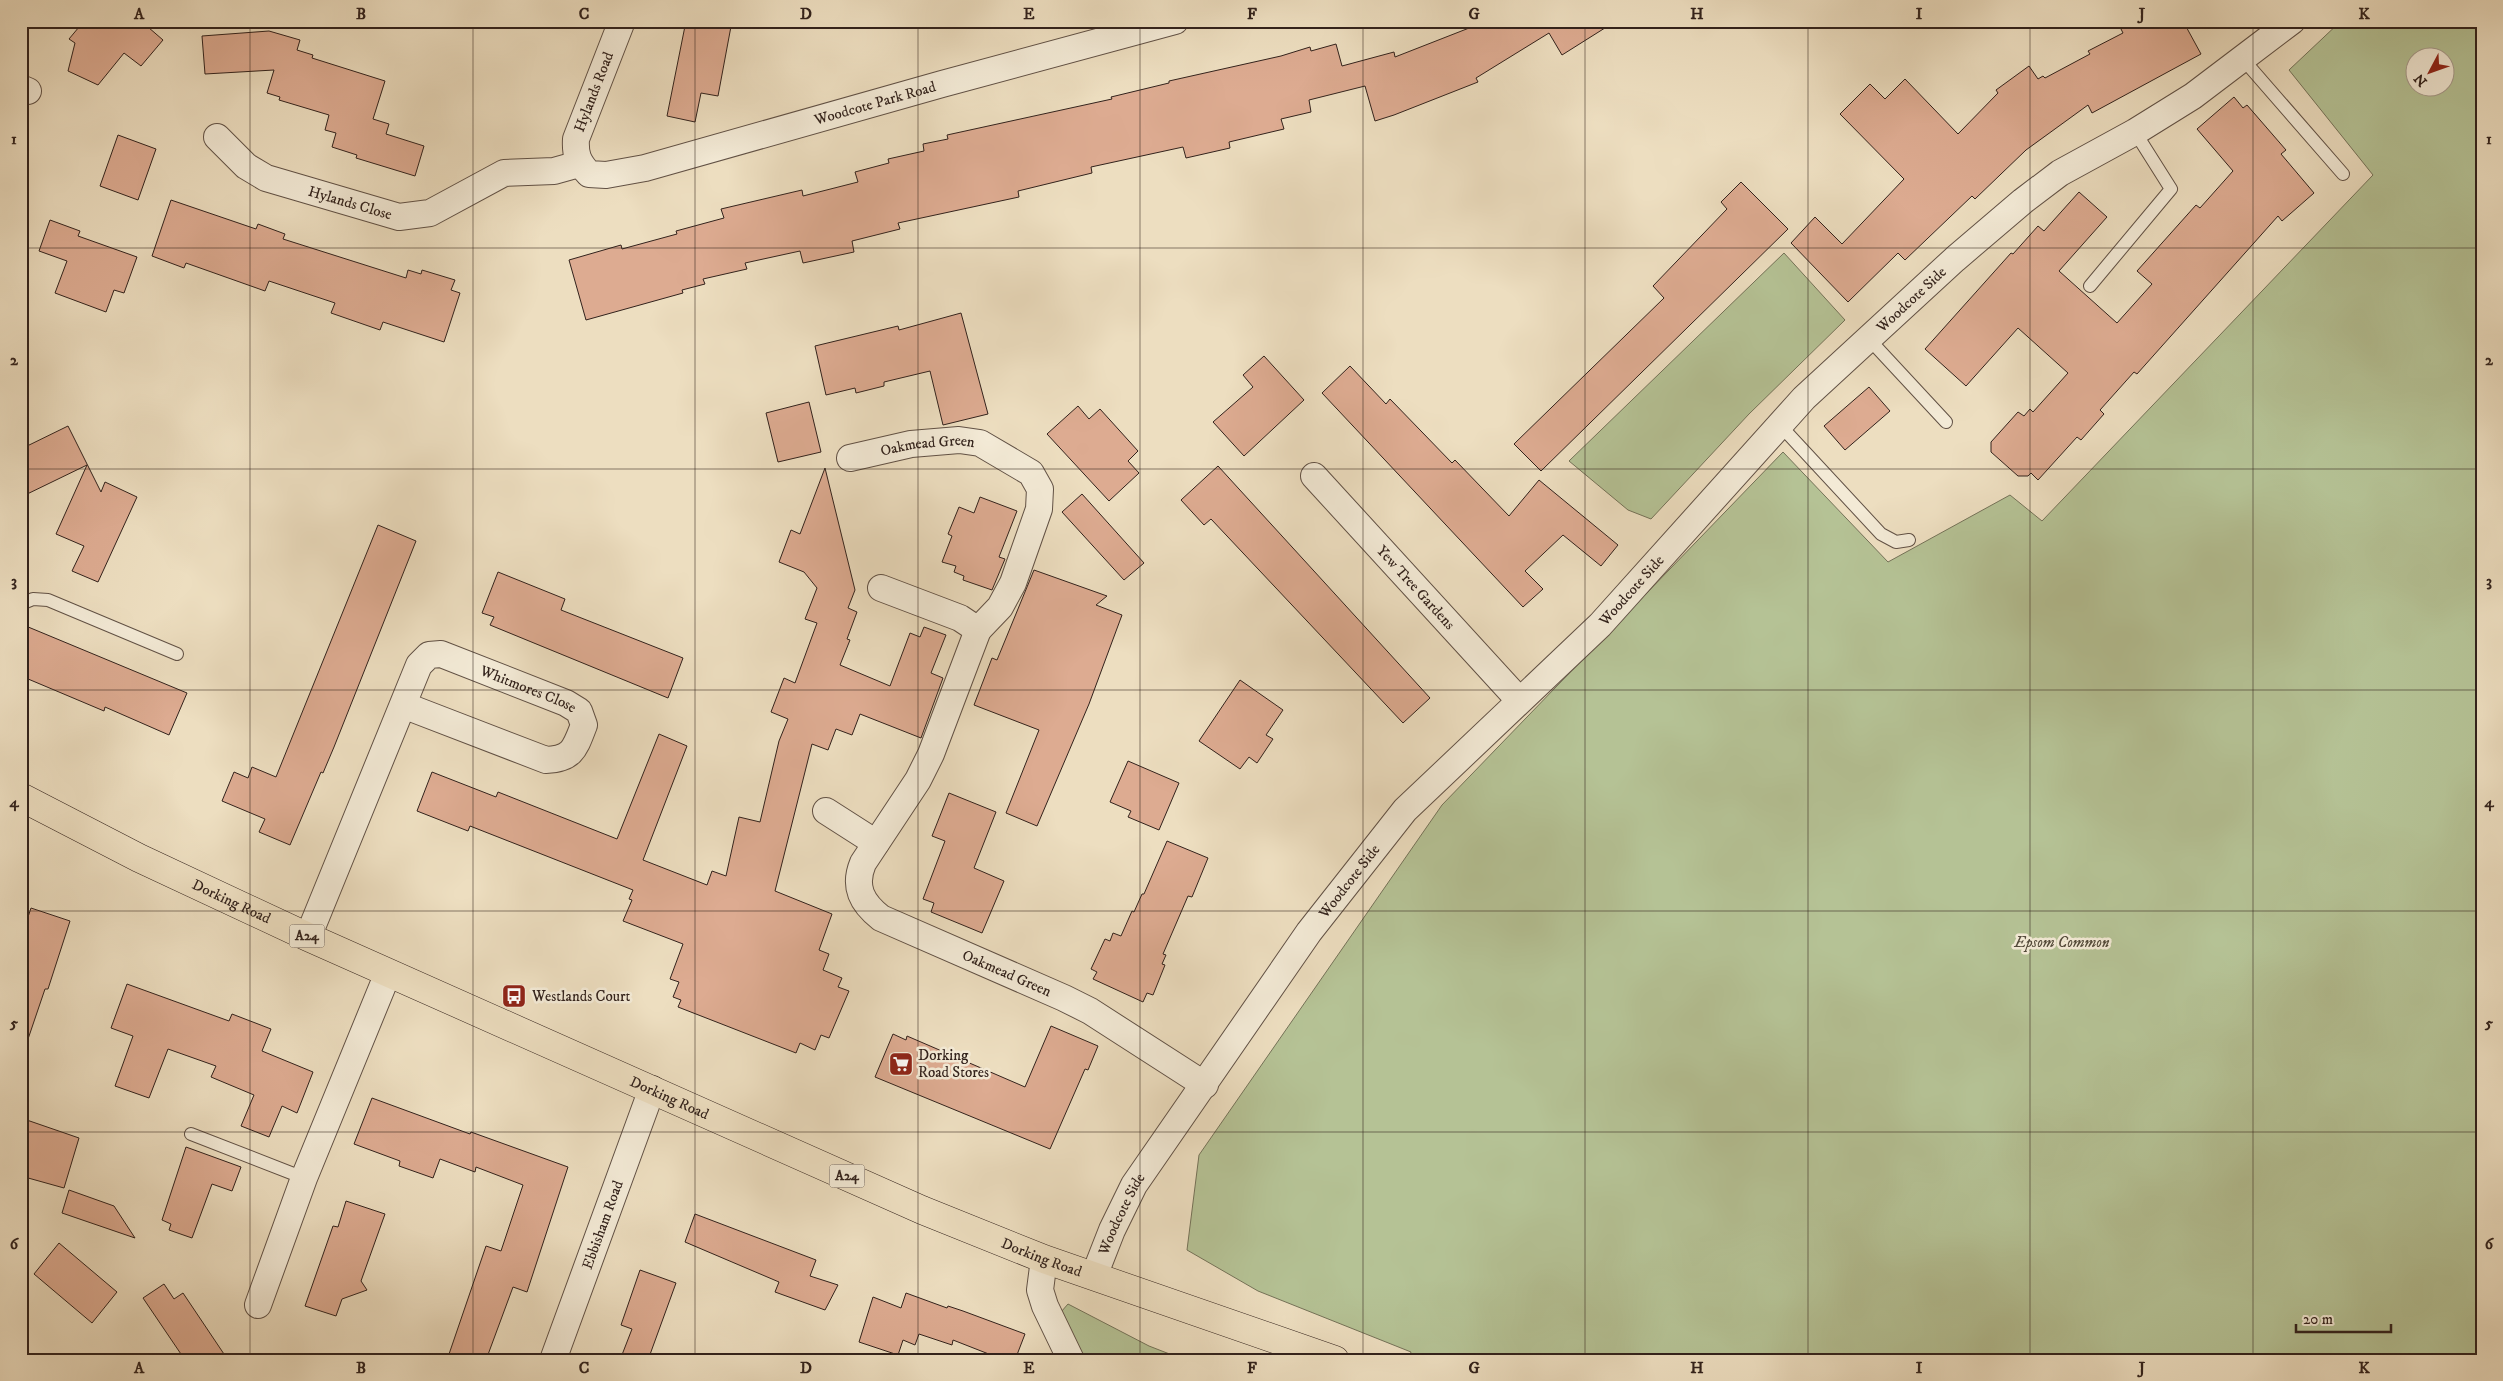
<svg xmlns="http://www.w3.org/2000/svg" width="2503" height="1381" viewBox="0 0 2503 1381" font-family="'IM FELL DW Pica',serif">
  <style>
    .green { fill: #b5c295; stroke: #747258; fill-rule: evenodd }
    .building { fill: #ddab91; stroke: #32221c }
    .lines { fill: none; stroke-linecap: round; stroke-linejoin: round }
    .lane-casing { stroke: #615145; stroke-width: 14 }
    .street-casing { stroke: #615145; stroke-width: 28 }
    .highway-casing { stroke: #32221c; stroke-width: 29 }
    .lane { stroke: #f3ead6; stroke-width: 12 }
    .street { stroke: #f3ead6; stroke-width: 26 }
    .highway { stroke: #eddec0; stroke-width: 28 }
    .grid { fill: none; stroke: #32221c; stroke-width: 1; stroke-opacity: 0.55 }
    .labels { text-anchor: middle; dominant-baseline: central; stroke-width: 5; stroke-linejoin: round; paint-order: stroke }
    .shield { fill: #f3ead6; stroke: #6c5e54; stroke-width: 1 }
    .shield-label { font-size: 14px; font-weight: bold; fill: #32221c }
    .street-label { font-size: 15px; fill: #32221c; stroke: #f3ead6 }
    .park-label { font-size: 15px; font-style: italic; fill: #534a3a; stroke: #f3ead6 }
    .poi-label { font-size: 15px; fill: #32221c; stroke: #f3ead6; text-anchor: start }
    .neatline { fill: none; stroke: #32221c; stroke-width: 2 }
    .grid-label { font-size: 16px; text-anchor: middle; font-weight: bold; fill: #32221c }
  </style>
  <rect width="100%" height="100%" fill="#eddec0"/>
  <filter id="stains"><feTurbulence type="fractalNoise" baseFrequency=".004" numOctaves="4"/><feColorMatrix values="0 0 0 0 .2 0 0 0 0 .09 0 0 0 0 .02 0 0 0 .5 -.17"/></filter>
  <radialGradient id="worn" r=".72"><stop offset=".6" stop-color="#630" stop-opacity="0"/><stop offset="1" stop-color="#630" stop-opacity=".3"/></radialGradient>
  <g class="green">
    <path d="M 2341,21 L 2482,21 L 2482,1360 L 1408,1360 L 1411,1352 L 1258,1291 L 1187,1250 L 1199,1155 L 1442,805 L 1783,452 L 1888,562 L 2010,495 L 2042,521 L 2373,175 L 2289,70 ZM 2416,58 L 2446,58 L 2446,88 L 2416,88 Z"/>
    <path d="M 1784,253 L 1845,320 L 1749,414 L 1651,519 L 1628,510 L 1569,461 Z"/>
    <path d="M 1068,1304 L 1149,1346 L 1185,1360 L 1085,1360 L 1061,1312 Z"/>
  </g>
  <g class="building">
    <path d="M 84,21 L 141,21 L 163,40 L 141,66 L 124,53 L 98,85 L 68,71 L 75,43 L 69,39 Z"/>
    <path d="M 686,21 L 732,21 L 718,96 L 701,93 L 695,122 L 667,116 Z"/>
    <path d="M 1487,21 L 1616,21 L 1562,55 L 1549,33 L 1476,78 L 1478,82 L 1394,115 L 1375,121 L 1365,86 L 1309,100 L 1311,112 L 1281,119 L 1284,129 L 1229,142 L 1230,148 L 1186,158 L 1183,147 L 1091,167 L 1092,173 L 1018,191 L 1019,197 L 898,223 L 900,229 L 852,241 L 854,252 L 803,263 L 800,251 L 745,263 L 747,269 L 703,279 L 705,284 L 682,290 L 683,293 L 586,320 L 569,260 L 621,245 L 622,249 L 677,234 L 676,231 L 724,218 L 721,209 L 802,190 L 803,196 L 858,182 L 855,172 L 889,163 L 888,159 L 924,151 L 923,144 L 948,139 L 947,135 L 1112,99 L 1111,97 L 1169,83 L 1169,81 L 1281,56 L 1310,47 L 1311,51 L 1336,44 L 1342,66 L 1394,52 L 1395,57 Z"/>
    <path d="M 2117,21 L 2183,21 L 2201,54 L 2092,113 L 2088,105 L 2026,150 L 1975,199 L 1972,196 L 1905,260 L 1898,253 L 1848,302 L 1791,243 L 1815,217 L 1842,244 L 1904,179 L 1840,114 L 1870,84 L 1885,99 L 1905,79 L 1958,134 L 1998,93 L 1996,90 L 2029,66 L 2038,79 L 2043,76 L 2045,78 L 2090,54 L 2088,51 L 2123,33 Z"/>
    <path d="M 269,31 L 300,40 L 297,50 L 313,55 L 312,58 L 385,81 L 373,119 L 389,124 L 386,134 L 424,146 L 415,176 L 356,158 L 357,155 L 332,147 L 336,133 L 325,130 L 329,115 L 279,100 L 280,97 L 267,93 L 274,70 L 205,74 L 202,36 Z"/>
    <path d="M 2234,97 L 2243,108 L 2247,105 L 2286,150 L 2281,154 L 2314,193 L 2282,221 L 2278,216 L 2137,374 L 2134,372 L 2100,410 L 2104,414 L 2081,440 L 2077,437 L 2038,480 L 2031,473 L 2028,476 L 2018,476 L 1991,452 L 1991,442 L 2018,412 L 2024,416 L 2030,409 L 2033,412 L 2068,373 L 2018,328 L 1966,386 L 1925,349 L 2011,253 L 2013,254 L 2038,226 L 2044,231 L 2079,192 L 2107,217 L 2059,271 L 2117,323 L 2152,284 L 2137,271 L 2196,205 L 2200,208 L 2233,171 L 2197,129 Z"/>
    <path d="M 118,135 L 156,149 L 138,200 L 100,186 Z"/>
    <path d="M 1741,182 L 1788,229 L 1541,471 L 1514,444 L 1664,298 L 1653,286 L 1727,209 L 1721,202 Z"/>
    <path d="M 171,200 L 256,229 L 258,224 L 285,234 L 283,239 L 406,278 L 408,270 L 421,274 L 422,270 L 455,280 L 451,290 L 460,293 L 444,342 L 383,322 L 380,330 L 331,313 L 335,303 L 269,281 L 265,291 L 186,263 L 184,268 L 152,256 Z"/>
    <path d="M 50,220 L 80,231 L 78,236 L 137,257 L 124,293 L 114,290 L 106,312 L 55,293 L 67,261 L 39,251 Z"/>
    <path d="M 961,313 L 988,414 L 943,425 L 930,371 L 884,382 L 884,386 L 856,393 L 855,388 L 826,395 L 815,346 L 898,326 L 899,330 Z"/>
    <path d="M 1264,356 L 1304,400 L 1244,456 L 1213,422 L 1253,387 L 1243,375 Z"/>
    <path d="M 1350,366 L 1386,404 L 1390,399 L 1452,463 L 1455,460 L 1509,516 L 1539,480 L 1618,545 L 1601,566 L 1563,535 L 1525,571 L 1543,589 L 1523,607 L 1322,393 Z"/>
    <path d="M 1869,387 L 1890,411 L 1845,450 L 1824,426 Z"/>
    <path d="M 809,402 L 821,452 L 778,462 L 766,413 Z"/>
    <path d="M 1078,406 L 1089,419 L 1100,409 L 1138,451 L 1128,461 L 1139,473 L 1109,501 L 1047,434 Z"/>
    <path d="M 68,426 L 101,492 L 105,482 L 137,497 L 98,582 L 72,571 L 84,546 L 56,534 L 87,465 L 21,497 L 21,449 Z"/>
    <path d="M 1218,466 L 1430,698 L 1403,723 L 1211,519 L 1204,525 L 1181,500 Z"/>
    <path d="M 825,468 L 855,590 L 848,608 L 857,612 L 847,639 L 850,640 L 840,665 L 890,686 L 910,633 L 920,637 L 924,627 L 946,635 L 931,673 L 943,678 L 921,738 L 860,714 L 852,735 L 836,729 L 828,750 L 812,744 L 775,891 L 832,914 L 819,950 L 829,954 L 823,970 L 842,978 L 838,987 L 849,991 L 829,1038 L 821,1035 L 815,1050 L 800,1043 L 796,1053 L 678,1007 L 681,1000 L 673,997 L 679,982 L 670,979 L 683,944 L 623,921 L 632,900 L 629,899 L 633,890 L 470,826 L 468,831 L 417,811 L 432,772 L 496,797 L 498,792 L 617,839 L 659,734 L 687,746 L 643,860 L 707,885 L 712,871 L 726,876 L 739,817 L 760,822 L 779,741 L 788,719 L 771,712 L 784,678 L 795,683 L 817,623 L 805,619 L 817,588 L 804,572 L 779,562 L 791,530 L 800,534 Z"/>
    <path d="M 1082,494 L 1144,563 L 1124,580 L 1062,512 Z"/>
    <path d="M 980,497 L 1017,511 L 999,557 L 1005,559 L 992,590 L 963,580 L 964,576 L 954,572 L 956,566 L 942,562 L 952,536 L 948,534 L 959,507 L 974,513 Z"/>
    <path d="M 378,525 L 416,541 L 334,747 L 323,773 L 321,772 L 290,845 L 259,832 L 265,819 L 222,801 L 234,772 L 248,778 L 252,767 L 276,777 Z"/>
    <path d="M 1034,570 L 1107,596 L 1096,605 L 1122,615 L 1089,704 L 1037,826 L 1006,813 L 1039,730 L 974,705 L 992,658 L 997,660 Z"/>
    <path d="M 498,572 L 565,599 L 561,610 L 683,658 L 668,698 L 490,625 L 494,617 L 482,613 Z"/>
    <path d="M 21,624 L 187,693 L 169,735 L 105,707 L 104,711 L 21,676 Z"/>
    <path d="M 1240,680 L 1283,710 L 1266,735 L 1273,739 L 1257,763 L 1249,757 L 1240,769 L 1199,741 Z"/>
    <path d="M 1128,761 L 1179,783 L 1159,830 L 1128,817 L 1131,811 L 1110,802 Z"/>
    <path d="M 949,793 L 996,812 L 974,868 L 1004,881 L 982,933 L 931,912 L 934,903 L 923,899 L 945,841 L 932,836 Z"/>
    <path d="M 1167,841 L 1208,858 L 1192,897 L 1188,896 L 1163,954 L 1166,955 L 1162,964 L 1165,965 L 1153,995 L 1147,993 L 1143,1002 L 1093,979 L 1097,972 L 1091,969 L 1105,939 L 1110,941 L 1113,933 L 1121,936 L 1132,911 L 1134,912 L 1142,894 L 1144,894 Z"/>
    <path d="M 31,908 L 70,921 L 48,989 L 45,989 L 26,1045 L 21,1045 L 21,938 Z"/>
    <path d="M 127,984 L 229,1021 L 232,1014 L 271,1029 L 262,1051 L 313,1072 L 297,1113 L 282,1106 L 269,1137 L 241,1126 L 254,1095 L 211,1077 L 216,1066 L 168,1049 L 149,1098 L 115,1086 L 133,1036 L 111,1028 Z"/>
    <path d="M 1051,1026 L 1098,1046 L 1088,1070 L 1085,1069 L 1050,1149 L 875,1077 L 893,1034 L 906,1040 L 907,1036 L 1025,1087 Z"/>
    <path d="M 372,1098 L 470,1134 L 471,1132 L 568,1167 L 527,1292 L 513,1287 L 486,1360 L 447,1360 L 486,1246 L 501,1251 L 523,1185 L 476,1167 L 475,1172 L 440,1159 L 433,1178 L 399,1166 L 400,1161 L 354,1144 Z"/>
    <path d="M 21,1118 L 79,1138 L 64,1188 L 21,1176 Z"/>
    <path d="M 186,1147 L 241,1167 L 232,1191 L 212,1184 L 192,1238 L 169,1230 L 171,1224 L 162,1220 Z"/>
    <path d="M 69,1190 L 114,1206 L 135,1238 L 62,1213 Z"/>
    <path d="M 346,1201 L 385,1214 L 361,1281 L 367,1290 L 342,1299 L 336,1316 L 305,1306 L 333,1226 L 338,1227 Z"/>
    <path d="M 695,1214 L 816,1260 L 810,1276 L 838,1285 L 825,1310 L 775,1292 L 779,1282 L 685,1242 Z"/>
    <path d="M 59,1243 L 117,1292 L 92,1323 L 34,1274 Z"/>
    <path d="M 640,1270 L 676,1283 L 648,1360 L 620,1360 L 632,1329 L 621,1325 Z"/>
    <path d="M 164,1284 L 174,1299 L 183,1293 L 228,1360 L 185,1360 L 143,1298 Z"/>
    <path d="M 906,1293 L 947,1308 L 948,1306 L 963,1311 L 1025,1334 L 1015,1360 L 1004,1360 L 953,1340 L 952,1345 L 919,1334 L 915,1345 L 903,1340 L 898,1355 L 859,1342 L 873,1297 L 901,1308 Z"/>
  </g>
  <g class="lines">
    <defs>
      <g id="lane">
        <path d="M 2242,58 L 2343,174"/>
        <path d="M 2090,286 L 2171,189 L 2135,132"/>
        <path d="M 1868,338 L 1946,422"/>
        <path d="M 1779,424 L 1881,534 L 1896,542 L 1909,540"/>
        <path d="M 21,604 L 33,599 L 48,600 L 177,654"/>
        <path d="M 191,1134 L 304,1178"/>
      </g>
      <g id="street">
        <path id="s1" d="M 622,21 L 576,139 C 575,155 578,162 589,174 L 606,175 L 645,168 L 942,84 L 1175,21"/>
        <path d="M 21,88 L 28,91"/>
        <path id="s2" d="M 217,137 L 246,166 L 266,178 L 399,217 L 430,213 L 504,173 L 554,171 L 579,164"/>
        <path id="s3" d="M 850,458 L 911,444 L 959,440 L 980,443 L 1031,473 L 1040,489 L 1039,509 L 1013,583 L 1000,607 L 978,630 L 960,618 L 881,588"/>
        <path id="s4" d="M 1314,476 L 1519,700"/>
        <path id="s5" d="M 978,630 L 931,754 L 918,780 L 863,863 C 853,887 862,903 881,918 L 1064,998 L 1090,1011 L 1205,1085"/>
        <path d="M 826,811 L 876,843"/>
        <path id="s6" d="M 308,937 L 419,665 L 429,655 L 441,654 L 566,703 L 579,711 L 584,725 C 575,748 573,759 546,760 L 403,705"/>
        <path d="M 1044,1259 L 1040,1290 L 1045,1306 L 1071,1360"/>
        <path id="s7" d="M 1094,1276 L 1112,1230 L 1134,1185 L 1309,932 L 1405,810 L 1600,625 L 1804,398 L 1955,259 L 2023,201 L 2060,173 L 2135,132 L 2193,96 L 2292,21"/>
        <path d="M 258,1305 L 304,1178 L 388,973"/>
        <path id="s8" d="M 553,1360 L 652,1089"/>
      </g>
      <g id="highway">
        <path id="s9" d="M 21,797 L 139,858 L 308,937 L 922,1210 L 1044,1259 L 1335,1360"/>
      </g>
    </defs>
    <use href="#lane" class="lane-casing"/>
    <use href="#street" class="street-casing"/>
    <use href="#highway" class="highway-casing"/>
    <use href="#lane" class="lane"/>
    <use href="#street" class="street"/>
    <use href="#highway" class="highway"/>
  </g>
  <path class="grid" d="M 250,21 L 250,1360M 473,21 L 473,1360M 695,21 L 695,1360M 918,21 L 918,1360M 1140,21 L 1140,1360M 1363,21 L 1363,1360M 1585,21 L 1585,1360M 1808,21 L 1808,1360M 2030,21 L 2030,1360M 2253,21 L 2253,1360M 21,248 L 2482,248M 21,469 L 2482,469M 21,690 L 2482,690M 21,911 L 2482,911M 21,1132 L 2482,1132"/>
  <defs>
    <symbol id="bus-square" viewBox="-11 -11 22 22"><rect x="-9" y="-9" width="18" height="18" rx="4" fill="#8f2418" stroke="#f3ead6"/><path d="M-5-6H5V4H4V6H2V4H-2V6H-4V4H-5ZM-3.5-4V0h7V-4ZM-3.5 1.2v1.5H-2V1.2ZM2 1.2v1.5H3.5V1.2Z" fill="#fff"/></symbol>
    <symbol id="supermarket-square" viewBox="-11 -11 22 22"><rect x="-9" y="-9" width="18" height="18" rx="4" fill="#8f2418" stroke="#f3ead6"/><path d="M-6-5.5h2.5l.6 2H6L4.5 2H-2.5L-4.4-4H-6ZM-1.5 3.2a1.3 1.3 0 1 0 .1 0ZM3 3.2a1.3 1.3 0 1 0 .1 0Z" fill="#fff"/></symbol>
  </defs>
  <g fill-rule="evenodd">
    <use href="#bus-square" x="500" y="982" width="28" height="28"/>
    <use href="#supermarket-square" x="887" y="1050" width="28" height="28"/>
  </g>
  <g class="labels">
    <g class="shield">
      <rect x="289.5" y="924.5" width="35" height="23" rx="4"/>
      <rect x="829.5" y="1164.5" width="35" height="23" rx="4"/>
    </g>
    <g class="shield-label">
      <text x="307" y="936">A24</text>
      <text x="847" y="1176">A24</text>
    </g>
    <g class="street-label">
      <text transform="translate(594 92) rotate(-69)">Hylands Road</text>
      <text stroke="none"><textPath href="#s1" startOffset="461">Woodcote Park Road</textPath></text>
      <text stroke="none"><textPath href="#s2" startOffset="152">Hylands Close</textPath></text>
      <text stroke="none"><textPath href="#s7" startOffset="1282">Woodcote Side</textPath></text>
      <text stroke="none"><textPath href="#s3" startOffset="79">Oakmead Green</textPath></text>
      <text stroke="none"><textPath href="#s4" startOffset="151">Yew Tree Gardens</textPath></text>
      <text stroke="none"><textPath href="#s7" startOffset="878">Woodcote Side</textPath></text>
      <text stroke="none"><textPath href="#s6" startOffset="414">Whitmores Close</textPath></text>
      <text stroke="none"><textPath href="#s7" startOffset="472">Woodcote Side</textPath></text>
      <text stroke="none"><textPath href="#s9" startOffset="235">Dorking Road</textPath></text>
      <text stroke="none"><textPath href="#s5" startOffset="462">Oakmead Green</textPath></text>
      <text stroke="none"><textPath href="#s9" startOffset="715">Dorking Road</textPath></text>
      <text stroke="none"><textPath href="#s7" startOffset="68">Woodcote Side</textPath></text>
      <text stroke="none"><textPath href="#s8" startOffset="144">Ebbisham Road</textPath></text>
      <text stroke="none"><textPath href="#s9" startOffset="1120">Dorking Road</textPath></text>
    </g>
    <g class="park-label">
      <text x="2062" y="942">Epsom Common</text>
    </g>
    <g class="poi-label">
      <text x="532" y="996">Westlands Court</text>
      <text x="918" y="1055">Dorking<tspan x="918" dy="17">Road Stores</tspan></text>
    </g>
  </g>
  <rect width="2503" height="1381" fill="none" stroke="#eddec0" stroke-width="55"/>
  <g transform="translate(2430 72) rotate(229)"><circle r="24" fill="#f3ead6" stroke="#a69a8c"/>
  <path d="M0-4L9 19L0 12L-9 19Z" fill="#8f2418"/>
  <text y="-8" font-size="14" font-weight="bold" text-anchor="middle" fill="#32221c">N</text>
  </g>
  <path d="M2296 1324v8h95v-8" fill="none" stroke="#32221c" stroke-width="2.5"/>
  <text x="2303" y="1324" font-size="15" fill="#32221c" stroke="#f3ead6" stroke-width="4" paint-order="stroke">20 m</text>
  <rect x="28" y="28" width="2448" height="1326" class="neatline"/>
  <g class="grid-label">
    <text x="139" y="19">A</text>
    <text x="361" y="19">B</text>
    <text x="584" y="19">C</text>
    <text x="806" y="19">D</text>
    <text x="1029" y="19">E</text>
    <text x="1252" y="19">F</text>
    <text x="1474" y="19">G</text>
    <text x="1697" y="19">H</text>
    <text x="1919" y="19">I</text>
    <text x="2142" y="19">J</text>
    <text x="2364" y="19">K</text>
    <text x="14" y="144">1</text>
    <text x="2489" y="144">1</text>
    <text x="14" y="365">2</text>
    <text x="2489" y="365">2</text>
    <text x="14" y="586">3</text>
    <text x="2489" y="586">3</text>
    <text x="14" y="807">4</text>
    <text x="2489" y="807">4</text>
    <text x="14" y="1028">5</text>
    <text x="2489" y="1028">5</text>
    <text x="14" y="1249">6</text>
    <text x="2489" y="1249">6</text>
    <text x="139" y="1373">A</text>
    <text x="361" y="1373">B</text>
    <text x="584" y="1373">C</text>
    <text x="806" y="1373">D</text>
    <text x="1029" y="1373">E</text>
    <text x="1252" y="1373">F</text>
    <text x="1474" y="1373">G</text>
    <text x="1697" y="1373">H</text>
    <text x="1919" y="1373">I</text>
    <text x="2142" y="1373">J</text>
    <text x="2364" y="1373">K</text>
  </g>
  <rect width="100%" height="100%" filter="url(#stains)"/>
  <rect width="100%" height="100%" fill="url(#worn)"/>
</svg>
